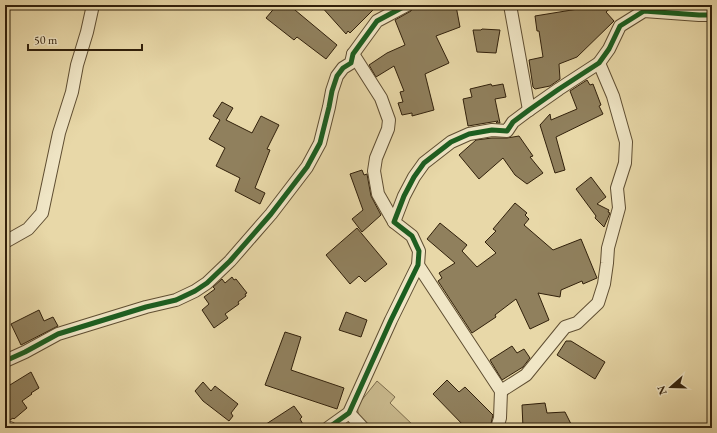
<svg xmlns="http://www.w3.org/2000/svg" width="717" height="433" viewBox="0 0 717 433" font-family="'EB Garamond',serif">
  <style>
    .green { fill: #c9b98d; stroke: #7d6c4c }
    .building { fill: #90805d; stroke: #31200b }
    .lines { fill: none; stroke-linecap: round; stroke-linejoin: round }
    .minor-casing { stroke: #5f4e32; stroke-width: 14 }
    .minor { stroke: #f0e6c6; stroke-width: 12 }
    .cycleway-casing { stroke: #f0e6c6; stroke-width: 8 }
    .cycleway { stroke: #1b5e20; stroke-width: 5 }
  </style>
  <rect width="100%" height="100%" fill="#e8d8a8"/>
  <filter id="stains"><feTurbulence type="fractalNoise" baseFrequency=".005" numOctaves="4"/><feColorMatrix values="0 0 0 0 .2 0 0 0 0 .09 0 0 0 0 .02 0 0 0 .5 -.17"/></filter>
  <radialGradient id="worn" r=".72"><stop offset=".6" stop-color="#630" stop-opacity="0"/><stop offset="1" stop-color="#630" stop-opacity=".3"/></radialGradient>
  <path class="green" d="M 377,381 L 395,397 L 390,403 L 416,428 L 369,428 L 359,418 L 357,406 Z"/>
  <g class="building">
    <path d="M 277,5 L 289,5 L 337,45 L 326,59 L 297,37 L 294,40 L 266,18 Z"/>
    <path d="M 320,5 L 378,5 L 350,33 L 348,31 L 346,34 Z"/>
    <path d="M 414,5 L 456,6 L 460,27 L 436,36 L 449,63 L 425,74 L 434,110 L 412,116 L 412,113 L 402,115 L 398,103 L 403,102 L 400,92 L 404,91 L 394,66 L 376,77 L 369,65 L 387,53 L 405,45 L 395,20 L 411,11 Z"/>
    <path d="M 581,5 L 614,5 L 606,12 L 614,21 L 577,57 L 559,64 L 560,79 L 550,86 L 535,89 L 533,87 L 529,60 L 543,57 L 539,31 L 537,31 L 535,16 L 584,8 Z"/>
    <path d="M 482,29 L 500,30 L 496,53 L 477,52 L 473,30 L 481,30 Z"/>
    <path d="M 587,80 L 590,85 L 593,84 L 601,105 L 599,106 L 603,114 L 556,137 L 565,170 L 555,173 L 540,125 L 550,114 L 551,120 L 577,109 L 570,91 Z"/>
    <path d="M 491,84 L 492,86 L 503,84 L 506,97 L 495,99 L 500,123 L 496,123 L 498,121 L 468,126 L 463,99 L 472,97 L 470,89 Z"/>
    <path d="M 222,102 L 233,108 L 226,120 L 252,133 L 261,116 L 279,125 L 267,149 L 270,150 L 255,188 L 265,193 L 260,204 L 235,191 L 240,178 L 216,166 L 225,148 L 209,139 L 220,120 L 213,116 Z"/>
    <path d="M 519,136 L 533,156 L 530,157 L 543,173 L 527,184 L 515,175 L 503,158 L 479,179 L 459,155 L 476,140 L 492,138 L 507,138 Z"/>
    <path d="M 362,170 L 364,175 L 367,174 L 371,196 L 381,215 L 362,232 L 352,219 L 363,210 L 350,174 Z"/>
    <path d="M 591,177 L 606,197 L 597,204 L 609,210 L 608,212 L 610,213 L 604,227 L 595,218 L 596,216 L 576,189 Z"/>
    <path d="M 515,203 L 527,213 L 525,215 L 529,219 L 524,225 L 553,250 L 581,239 L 597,278 L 583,284 L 582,281 L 561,290 L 560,297 L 538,293 L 549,320 L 530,329 L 516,299 L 495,315 L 496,317 L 472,333 L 438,281 L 442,278 L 439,273 L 455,263 L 427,239 L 440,223 L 467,245 L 462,251 L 477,267 L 496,253 L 485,242 L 496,231 L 493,229 Z"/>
    <path d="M 357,228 L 387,264 L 365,282 L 359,276 L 350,284 L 326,255 Z"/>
    <path d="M 232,277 L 234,280 L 236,279 L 247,293 L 245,294 L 246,296 L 238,302 L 239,304 L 225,314 L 228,318 L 214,328 L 202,310 L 209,304 L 204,297 L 215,289 L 213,287 L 222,279 L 225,283 Z"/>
    <path d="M 39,310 L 44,321 L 53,317 L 58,326 L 21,345 L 11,324 Z"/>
    <path d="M 346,312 L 367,320 L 361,337 L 339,330 Z"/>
    <path d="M 285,332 L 301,337 L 291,370 L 344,388 L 337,409 L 265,385 Z"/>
    <path d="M 566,341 L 571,341 L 605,362 L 595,379 L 557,355 Z"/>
    <path d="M 512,346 L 517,353 L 524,349 L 530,358 L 523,367 L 502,380 L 490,360 Z"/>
    <path d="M 31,372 L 39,388 L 31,393 L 32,394 L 22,401 L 27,408 L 14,419 L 13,418 L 10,420 L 5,420 L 5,388 Z"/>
    <path d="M 447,380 L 459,392 L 465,387 L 493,415 L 490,428 L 466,428 L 433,394 Z"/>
    <path d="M 203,382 L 211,391 L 215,386 L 238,404 L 231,413 L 233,416 L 229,421 L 203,401 L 195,391 Z"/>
    <path d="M 545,403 L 547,413 L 565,412 L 573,428 L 523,428 L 522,405 Z"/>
    <path d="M 294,406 L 302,417 L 300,419 L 305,428 L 260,428 Z"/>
  </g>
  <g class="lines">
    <defs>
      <g id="minor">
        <path d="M 510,5 L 529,110"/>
        <path d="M 353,54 L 381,98 L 389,120 L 388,129 L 376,158 L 374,171 L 378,194 L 394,222"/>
        <path d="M 5,242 L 28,229 L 42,213 L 59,133 L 72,92 L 77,65 L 87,32 L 93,5"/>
        <path d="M 418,265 L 501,391 L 500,418 L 497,428"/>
        <path d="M 5,361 L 25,352 L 58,334 L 146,307 L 176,300 L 195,291 L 207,283 L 230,261 L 271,214 L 307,167 L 320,143 L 329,107 L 332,91 L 337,76 L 343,68 L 351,63 L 353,54 L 377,21 L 407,5"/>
        <path d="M 501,391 L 526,375 L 565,327 L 577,323 L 598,303 L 604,284 L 607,263 L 608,248 L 619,208 L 617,188 L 625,163 L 626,142 L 613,96 L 599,63"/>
        <path d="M 349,413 L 363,428"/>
        <path d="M 5,427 L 10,428"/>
        <path d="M 328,428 L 349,413 L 391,320 L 418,265 L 419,251 L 412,236 L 394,222 L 404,196 L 414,177 L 424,163 L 451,142 L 469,134 L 492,130 L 507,131 L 513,122 L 529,110 L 559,89 L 599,63 L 609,49 L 620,26 L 644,11 L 699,15 L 712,15"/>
      </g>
    </defs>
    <use href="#minor" class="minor-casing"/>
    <use href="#minor" class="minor"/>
    <defs>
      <g id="cycleway">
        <path d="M 5,361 L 25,352 L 58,334 L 146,307 L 176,300 L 195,291 L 207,283 L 230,261 L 271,214 L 307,167 L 320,143 L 329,107 L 332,91 L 337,76 L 343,68 L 351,63 L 353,54 L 377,21 L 407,5"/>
        <path d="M 328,428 L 349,413 L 391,320 L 418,265 L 419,251 L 412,236 L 394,222 L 404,196 L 414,177 L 424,163 L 451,142 L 469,134 L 492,130 L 507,131 L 513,122 L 529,110 L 559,89 L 599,63 L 609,49 L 620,26 L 644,11 L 699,15 L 712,15"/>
      </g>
    </defs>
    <use href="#cycleway" class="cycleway-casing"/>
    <use href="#cycleway" class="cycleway"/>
  </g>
  <rect width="717" height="433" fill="none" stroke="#e8d8a8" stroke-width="20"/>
  <rect x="6" y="6" width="705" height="421" fill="none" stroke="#31200b" stroke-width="2"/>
  <rect x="10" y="10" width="697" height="413" fill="none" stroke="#31200b"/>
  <g transform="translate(671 387) rotate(250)" stroke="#f0e6c6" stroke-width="3" paint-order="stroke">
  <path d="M0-3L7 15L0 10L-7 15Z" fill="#31200b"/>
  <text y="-6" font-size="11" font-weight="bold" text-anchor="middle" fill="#31200b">N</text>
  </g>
  <path d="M28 44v6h114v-6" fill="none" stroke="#31200b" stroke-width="2"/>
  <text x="34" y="44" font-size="12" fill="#31200b" stroke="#f0e6c6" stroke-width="3" paint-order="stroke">50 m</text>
  <rect width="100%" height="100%" filter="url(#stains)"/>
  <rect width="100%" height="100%" fill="url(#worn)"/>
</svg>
